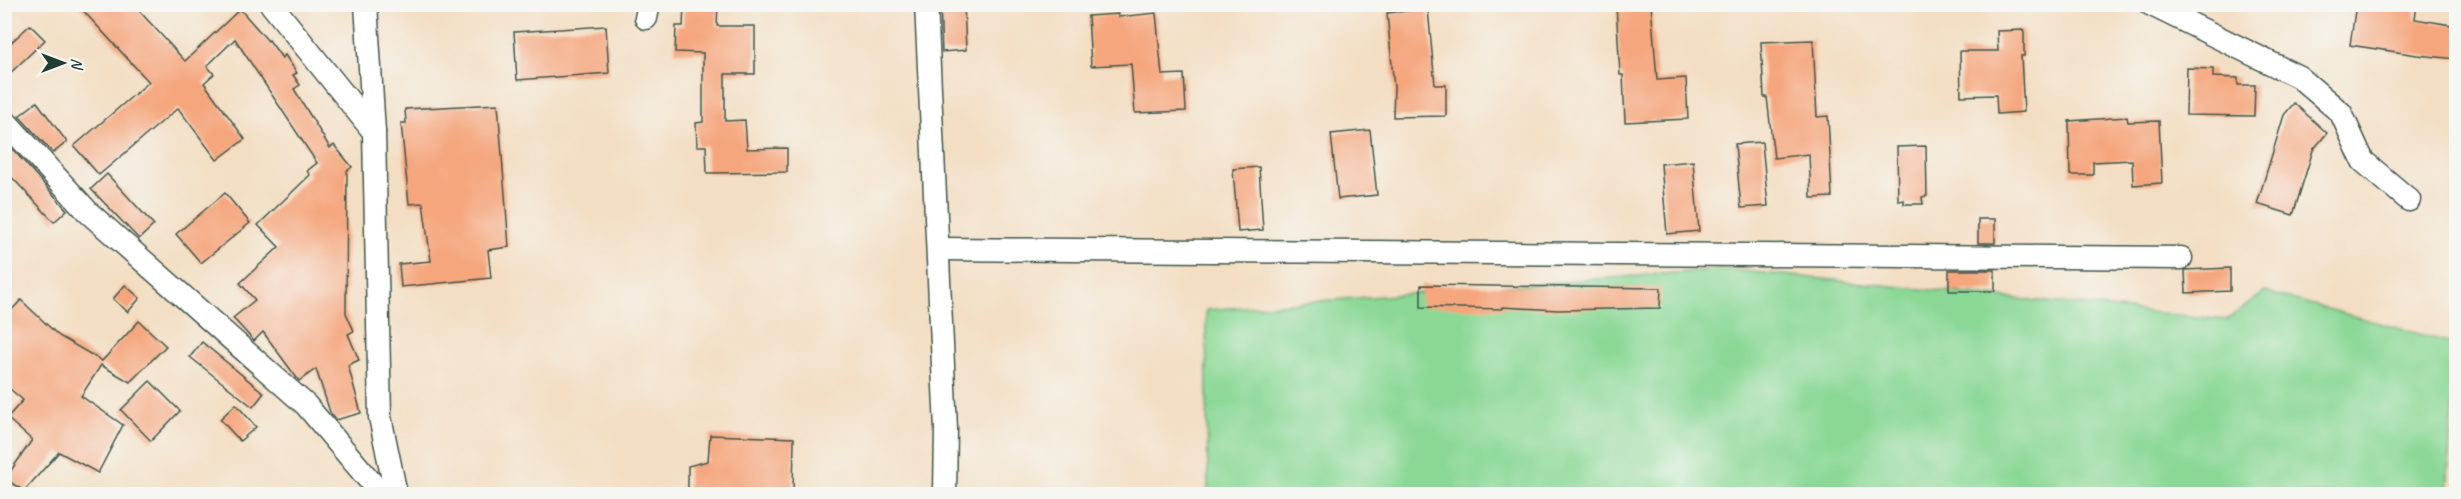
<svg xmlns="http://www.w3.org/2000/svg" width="2461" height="499" viewBox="0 0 2461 499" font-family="Caveat,sans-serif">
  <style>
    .green { fill: #8bd896; stroke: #558a65; stroke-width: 1.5 }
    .building { fill: #f5a67d }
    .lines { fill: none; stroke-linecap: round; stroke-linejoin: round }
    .minor-casing { stroke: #3f5549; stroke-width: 25 }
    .minor { stroke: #fff; stroke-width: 22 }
  </style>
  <rect width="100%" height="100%" fill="#f6f6f2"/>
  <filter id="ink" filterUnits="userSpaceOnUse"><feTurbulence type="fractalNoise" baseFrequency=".0167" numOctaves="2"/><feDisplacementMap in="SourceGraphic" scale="12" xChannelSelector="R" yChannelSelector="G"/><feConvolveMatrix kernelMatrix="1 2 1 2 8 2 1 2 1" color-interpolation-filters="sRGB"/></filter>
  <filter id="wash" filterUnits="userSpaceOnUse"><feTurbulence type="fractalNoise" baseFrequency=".008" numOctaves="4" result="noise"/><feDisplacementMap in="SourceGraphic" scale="24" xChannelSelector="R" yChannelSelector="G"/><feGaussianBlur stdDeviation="1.35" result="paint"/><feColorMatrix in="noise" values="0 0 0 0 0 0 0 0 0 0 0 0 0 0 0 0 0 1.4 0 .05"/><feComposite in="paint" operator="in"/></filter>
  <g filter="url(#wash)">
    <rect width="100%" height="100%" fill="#f3dec3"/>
    <path class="green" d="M 1724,269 L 2226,320 L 2265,292 L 2456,344 L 2447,494 L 1208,494 L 1206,310 Z"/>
    <g id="blocks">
      <g class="building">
        <path d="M 77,4 L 133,4 L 185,61 L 240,9 L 268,41 L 269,40 L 282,58 L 285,55 L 297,73 L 293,75 L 300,85 L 294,89 L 330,148 L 334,145 L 352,167 L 347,171 L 346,313 L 354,331 L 348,334 L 359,360 L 348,365 L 361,413 L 336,420 L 330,412 L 316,369 L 299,381 L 263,332 L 254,341 L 233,318 L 255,300 L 240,283 L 279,247 L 258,225 L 310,175 L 307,171 L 317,163 L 235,39 L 207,66 L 214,74 L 204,83 L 245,139 L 217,160 L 178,108 L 99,175 L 74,146 L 149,82 Z"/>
        <path d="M 684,4 L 718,4 L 717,26 L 755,26 L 755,74 L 725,74 L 725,121 L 745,120 L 747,149 L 787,148 L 787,172 L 707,173 L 706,146 L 697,146 L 696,123 L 703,122 L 703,53 L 675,52 L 676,26 L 683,26 Z"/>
        <path d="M 940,4 L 964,4 L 966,50 L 942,52 Z"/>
        <path d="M 1616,4 L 1651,4 L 1657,80 L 1686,78 L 1688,119 L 1625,122 L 1623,75 L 1620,75 Z"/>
        <path d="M 2356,4 L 2417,4 L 2415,19 L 2457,26 L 2457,59 L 2417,55 L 2350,45 Z"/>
        <path d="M 1428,9 L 1435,85 L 1446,85 L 1446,116 L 1393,117 L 1394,87 L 1387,13 Z"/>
        <path d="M 1156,13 L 1162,75 L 1184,74 L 1186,111 L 1135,113 L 1131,64 L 1091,66 L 1088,16 L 1118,14 L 1118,17 Z"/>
        <path d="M 30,25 L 45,40 L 4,79 L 4,49 Z"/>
        <path d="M 606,26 L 609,73 L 517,80 L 514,32 Z"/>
        <path d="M 2024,30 L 2024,56 L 2021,56 L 2024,112 L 1997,114 L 1996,95 L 1961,96 L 1960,51 L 1998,51 L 1997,31 Z"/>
        <path d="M 1813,40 L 1817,117 L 1828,116 L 1832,197 L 1811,198 L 1809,154 L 1774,158 L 1767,97 L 1764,97 L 1761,42 Z"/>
        <path d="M 2187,68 L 2213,69 L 2213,77 L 2238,78 L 2238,85 L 2255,85 L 2254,116 L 2186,115 Z"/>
        <path d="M 37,102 L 67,142 L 53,153 L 19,116 Z"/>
        <path d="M 2294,103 L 2327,133 L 2313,150 L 2293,215 L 2257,204 L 2284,115 Z"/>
        <path d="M 498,104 L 509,247 L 488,250 L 491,278 L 401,287 L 399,264 L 431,261 L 423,203 L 409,204 L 401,123 L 406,123 L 405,109 Z"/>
        <path d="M 2127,117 L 2128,122 L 2159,121 L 2162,183 L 2133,185 L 2132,160 L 2093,162 L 2093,175 L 2070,175 L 2069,121 Z"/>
        <path d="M 1370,130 L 1377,195 L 1338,199 L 1331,134 Z"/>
        <path d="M 1762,142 L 1768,206 L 1741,208 L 1735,144 Z"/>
        <path d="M 8,144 L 67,210 L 54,222 L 4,169 L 4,148 Z"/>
        <path d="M 1926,146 L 1927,196 L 1922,197 L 1923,204 L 1904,204 L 1904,200 L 1898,201 L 1897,147 Z"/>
        <path d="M 1693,161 L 1699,231 L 1667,234 L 1661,164 Z"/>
        <path d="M 1259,167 L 1263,230 L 1238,232 L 1233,169 Z"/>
        <path d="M 107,174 L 154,225 L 139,239 L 91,189 Z"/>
        <path d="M 225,193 L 250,223 L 201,263 L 176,234 Z"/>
        <rect x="1978" y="219" width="17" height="24"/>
        <path d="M 2230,268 L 2230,291 L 2186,293 L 2185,270 Z"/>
        <rect x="1949" y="270" width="46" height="21"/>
        <path d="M 125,285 L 140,298 L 128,312 L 113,299 Z"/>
        <path d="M 1421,285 L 1661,288 L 1660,308 L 1558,310 L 1502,307 L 1502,309 L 1421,307 Z"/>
        <path d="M 21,300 L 59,336 L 102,361 L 139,321 L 166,346 L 130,382 L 101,365 L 81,396 L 123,425 L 98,473 L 59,452 L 24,491 L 5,479 L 32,440 L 7,418 L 23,400 L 4,384 L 4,318 Z"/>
        <path d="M 202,342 L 264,393 L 253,407 L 190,357 Z"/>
        <path d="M 150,381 L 180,411 L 151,441 L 121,410 Z"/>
        <path d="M 236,404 L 256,427 L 240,441 L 220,419 Z"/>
        <path d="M 710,435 L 794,438 L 793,494 L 688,491 L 688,466 L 708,461 Z"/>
      </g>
    </g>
  </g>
  <g filter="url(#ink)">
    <use href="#blocks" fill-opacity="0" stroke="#3f5549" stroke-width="1.5"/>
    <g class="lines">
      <defs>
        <g id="minor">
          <path d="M 271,4 L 374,132 L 380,417 L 396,494"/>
          <path d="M 366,4 L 374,132"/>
          <path d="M 926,4 L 946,429 L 945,494"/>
          <path d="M 2150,4 L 2299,77 L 2341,113 L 2363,161 L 2409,200"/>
          <path d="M 646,18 L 649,4"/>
          <path d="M 4,120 L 88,212 L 306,405 L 381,494"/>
          <path d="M 938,249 L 2181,258"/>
        </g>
      </defs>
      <use href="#minor" class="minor-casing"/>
      <use href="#minor" class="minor"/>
    </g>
  </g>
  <rect width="2461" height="499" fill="none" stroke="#f6f6f2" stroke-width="24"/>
  <g transform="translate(63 63) rotate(90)" stroke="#f6f6f2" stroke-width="4.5" paint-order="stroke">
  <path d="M0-4.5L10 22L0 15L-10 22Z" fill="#1f3d34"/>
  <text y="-9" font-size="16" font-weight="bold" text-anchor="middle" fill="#1f3d34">N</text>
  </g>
</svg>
